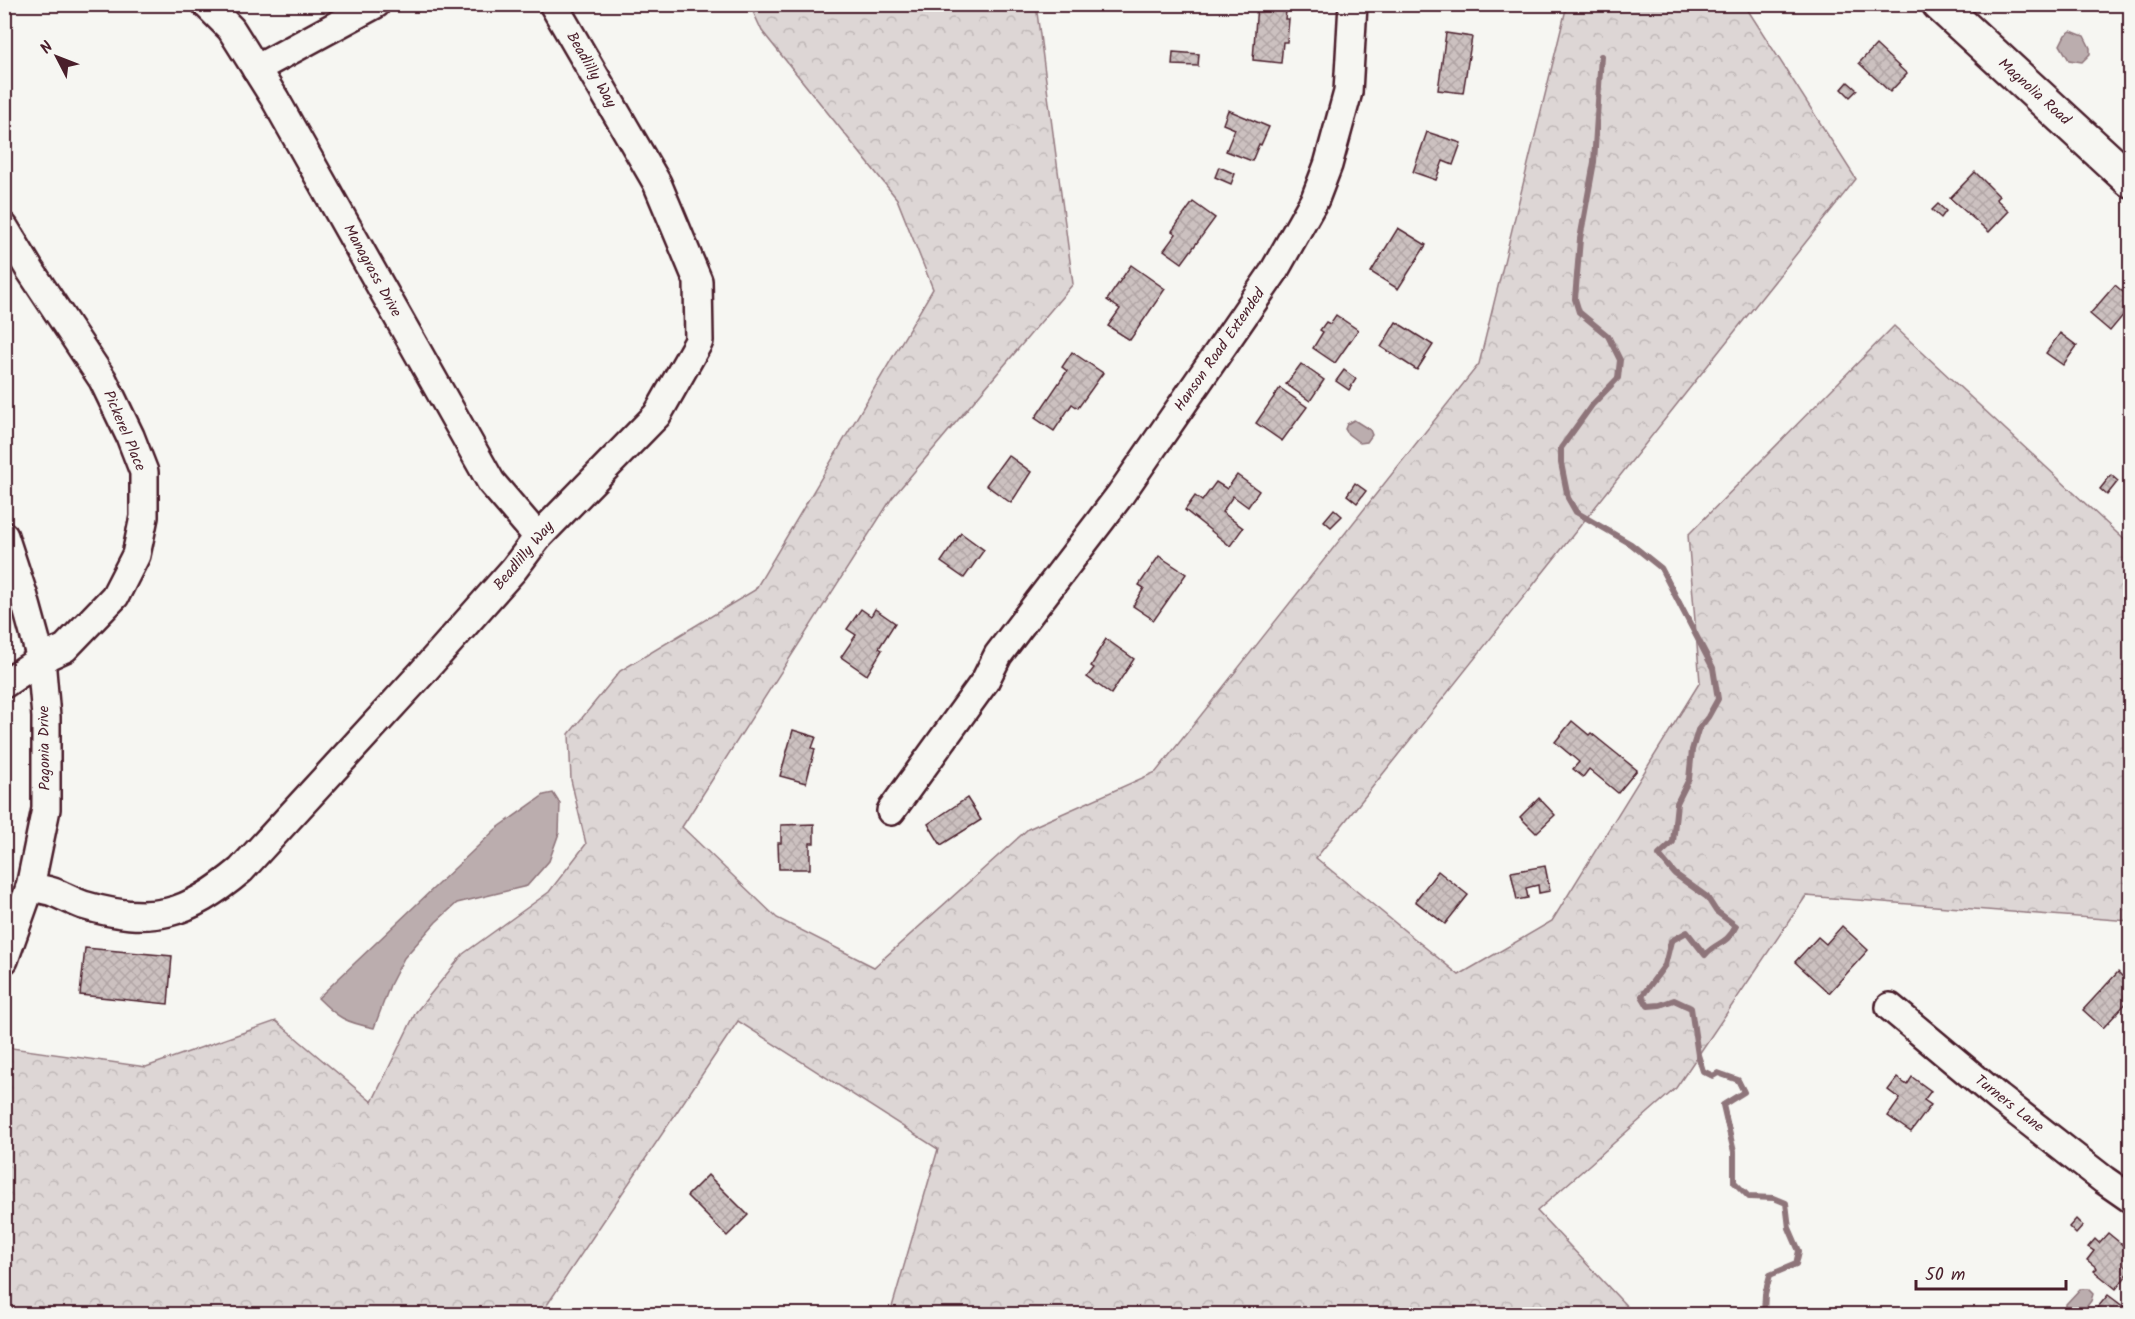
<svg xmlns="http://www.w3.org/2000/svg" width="2135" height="1319" viewBox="0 0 2135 1319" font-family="Kalam,sans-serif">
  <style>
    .forest { fill: url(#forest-crowns); stroke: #947a80; stroke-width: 1.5 }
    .water { fill: #bbadae; stroke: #8e747a; stroke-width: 1.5 }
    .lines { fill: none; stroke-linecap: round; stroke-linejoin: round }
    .stream { stroke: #8e747a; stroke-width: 6 }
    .building { fill: url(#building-cross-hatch); stroke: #4a1f2b; stroke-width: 1.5 }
    .minor-casing { stroke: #4a1f2b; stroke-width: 32 }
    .major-casing { stroke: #4a1f2b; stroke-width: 38 }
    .minor { stroke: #f6f6f2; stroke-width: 27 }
    .major { stroke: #f6f6f2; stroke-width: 33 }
    .labels { text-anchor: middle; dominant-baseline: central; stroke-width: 4.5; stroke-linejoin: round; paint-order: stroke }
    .street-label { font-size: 15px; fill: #4a1f2b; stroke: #f6f6f2 }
  </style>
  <defs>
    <pattern id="forest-crowns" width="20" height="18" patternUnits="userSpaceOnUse" patternTransform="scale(1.5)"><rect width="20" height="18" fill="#ddd6d5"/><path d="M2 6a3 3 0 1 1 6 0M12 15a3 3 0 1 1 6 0" fill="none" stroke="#bfb7b7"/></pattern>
    <pattern id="building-cross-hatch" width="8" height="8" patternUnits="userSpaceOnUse" patternTransform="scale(1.5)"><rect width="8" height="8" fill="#ccc1c0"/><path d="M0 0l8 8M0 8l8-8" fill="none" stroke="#b1a5a5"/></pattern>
  </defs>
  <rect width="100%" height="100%" fill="#f6f6f2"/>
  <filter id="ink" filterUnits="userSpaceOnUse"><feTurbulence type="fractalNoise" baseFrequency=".0167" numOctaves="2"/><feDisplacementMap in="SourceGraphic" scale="12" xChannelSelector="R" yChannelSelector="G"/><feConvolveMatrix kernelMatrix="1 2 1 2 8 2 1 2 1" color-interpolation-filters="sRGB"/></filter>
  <g filter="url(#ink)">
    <path class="forest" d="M 750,5 L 1036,5 L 1073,284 L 892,498 L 682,827 L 777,918 L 874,967 L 1028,829 L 1156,772 L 1479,364 L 1567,5 L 1744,4 L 1856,179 L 1316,858 L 1459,975 L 1552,921 L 1700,682 L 1688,535 L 1894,326 L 2130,545 L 2130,921 L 1806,896 L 1676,1088 L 1537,1211 L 1634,1314 L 890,1314 L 938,1149 L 738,1021 L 541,1314 L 5,1314 L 5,1047 L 146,1067 L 276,1021 L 372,1102 L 416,1012 L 463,954 L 549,892 L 586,844 L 571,780 L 569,734 L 620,671 L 755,590 L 933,289 L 897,199 L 762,31 Z"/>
    <g class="water">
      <path d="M 2071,31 L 2084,36 L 2090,48 L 2090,54 L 2082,62 L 2069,60 L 2060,45 L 2065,35 Z"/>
      <path d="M 1354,420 L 1370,430 L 1372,435 L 1367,442 L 1360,443 L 1348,434 L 1345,429 L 1347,424 Z"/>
      <path d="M 553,793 L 560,804 L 559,833 L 549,861 L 527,886 L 457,903 L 436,922 L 404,958 L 390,985 L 374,1028 C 345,1022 338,1018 318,998 L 496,829 L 544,795 Z"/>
      <path d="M 2080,1289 L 2088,1289 L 2093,1294 L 2091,1301 L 2081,1314 L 2069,1314 L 2066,1312 L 2066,1304 Z"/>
    </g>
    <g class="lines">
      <path class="stream" d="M 1601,56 L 1594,162 L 1580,239 L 1575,299 L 1579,312 L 1608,336 L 1620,360 L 1618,378 L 1592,405 L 1561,448 L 1561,463 L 1568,498 L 1576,512 L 1631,544 L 1661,568 L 1713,668 L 1718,699 L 1708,717 L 1698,730 L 1692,750 L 1689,779 L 1677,803 L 1673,842 L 1659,855 L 1675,874 L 1707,897 L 1716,911 L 1736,926 C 1726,946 1717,941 1705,955 L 1687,932 L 1671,941 L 1665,965 L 1642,996 L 1648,1006 L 1660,1005 L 1674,1000 L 1691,1008 L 1698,1055 L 1703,1071 L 1713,1076 L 1718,1073 L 1738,1080 L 1744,1092 L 1723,1105 L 1734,1152 L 1734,1182 L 1749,1197 L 1774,1198 L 1786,1203 L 1789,1228 L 1799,1251 L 1796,1264 L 1770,1275 L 1765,1294 L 1764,1314"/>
    </g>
    <g class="building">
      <path d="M 1257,4 L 1287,4 L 1285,19 L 1289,19 L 1287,42 L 1283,42 L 1281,63 L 1253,60 Z"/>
      <path d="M 1446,33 L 1472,37 L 1463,93 L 1438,90 Z"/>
      <path d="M 1876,45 L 1907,74 L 1890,92 L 1859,63 Z"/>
      <path d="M 1173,52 L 1199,54 L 1198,66 L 1172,65 Z"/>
      <path d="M 1848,82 L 1857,90 L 1850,97 L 1842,89 Z"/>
      <path d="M 1228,110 L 1269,127 L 1261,145 L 1259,144 L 1252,161 L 1226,151 L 1235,129 L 1223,124 Z"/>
      <path d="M 1427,132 L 1461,143 L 1453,165 L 1443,161 L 1436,180 L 1413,172 Z"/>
      <path d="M 1219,167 L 1235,174 L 1231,184 L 1215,177 Z"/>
      <path d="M 1975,172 L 1999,196 L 1996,199 L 2009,211 L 1989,232 L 1950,198 Z"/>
      <path d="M 1193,202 L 1215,218 L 1182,263 L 1164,250 L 1176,234 L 1172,231 Z"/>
      <path d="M 1938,204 L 1946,211 L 1941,218 L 1932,210 Z"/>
      <path d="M 1398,228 L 1426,245 L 1398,289 L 1371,272 Z"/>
      <path d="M 1131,265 L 1165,289 L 1130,340 L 1108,326 L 1120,309 L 1107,300 Z"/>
      <path d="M 2115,285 L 2130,298 L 2130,307 L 2110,331 L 2090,314 Z"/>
      <path d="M 1336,315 L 1358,330 L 1335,363 L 1313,348 L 1323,332 L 1320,330 L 1326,322 L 1330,324 Z"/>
      <path d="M 1396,322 L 1433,345 L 1417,370 L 1381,347 Z"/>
      <path d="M 2060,333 L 2077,346 L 2063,365 L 2046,353 Z"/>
      <path d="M 1072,352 L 1103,373 L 1078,408 L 1072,404 L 1054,431 L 1035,418 L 1067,371 L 1062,367 Z"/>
      <path d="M 1301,364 L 1324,380 L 1310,401 L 1286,384 Z"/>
      <path d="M 1344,370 L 1356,379 L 1349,390 L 1336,381 Z"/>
      <path d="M 1280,388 L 1307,407 L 1282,441 L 1256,423 Z"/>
      <path d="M 1008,455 L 1031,472 L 1011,503 L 986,485 Z"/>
      <path d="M 1237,475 L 1259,491 L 1248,507 L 1233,496 L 1222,512 L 1243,528 L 1230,546 L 1185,510 L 1195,496 L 1202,501 L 1216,482 L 1227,489 Z"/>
      <path d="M 2111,475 L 2118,481 L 2107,495 L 2100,489 Z"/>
      <path d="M 1355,483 L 1366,491 L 1357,503 L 1347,495 Z"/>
      <path d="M 1334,509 L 1342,516 L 1331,527 L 1324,521 Z"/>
      <path d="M 961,533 L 984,550 L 964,578 L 941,562 Z"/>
      <path d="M 1159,556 L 1186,574 L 1154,620 L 1133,606 L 1144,588 L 1139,585 Z"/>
      <path d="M 861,609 L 871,616 L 875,609 L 895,623 L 879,648 L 882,650 L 867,675 L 841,657 L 856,635 L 847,629 Z"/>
      <path d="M 1106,639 L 1134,659 L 1111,694 L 1087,677 L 1094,668 L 1091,666 L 1097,656 L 1096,655 Z"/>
      <path d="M 1572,721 L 1589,735 L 1591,733 L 1637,770 L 1618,793 L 1589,769 L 1583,777 L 1573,769 L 1579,762 L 1555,742 Z"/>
      <path d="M 793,730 L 816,737 L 812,748 L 815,749 L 806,783 L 780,776 Z"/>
      <path d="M 967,798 L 981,820 L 941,845 L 928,824 Z"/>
      <path d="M 1539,798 L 1555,815 L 1536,833 L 1520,817 Z"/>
      <path d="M 814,824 L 814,843 L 810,843 L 810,869 L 779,869 L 778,843 L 781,843 L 781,825 Z"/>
      <path d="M 1545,866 L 1550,891 L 1539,893 L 1538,885 L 1526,888 L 1528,898 L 1517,900 L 1511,872 Z"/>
      <path d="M 1438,871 L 1468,895 L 1445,924 L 1415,901 Z"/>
      <path d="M 1842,926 L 1868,950 L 1829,993 L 1795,962 L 1818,937 L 1826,944 Z"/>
      <path d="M 85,948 L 172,956 L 168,1004 L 80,995 Z"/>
      <path d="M 2118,972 L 2130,984 L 2130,999 L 2103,1028 L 2083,1010 Z"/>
      <path d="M 1912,1077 L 1931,1091 L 1924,1100 L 1931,1105 L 1911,1132 L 1888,1116 L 1900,1099 L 1888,1090 L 1897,1078 L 1907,1085 Z"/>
      <path d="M 708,1175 L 748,1215 L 727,1236 L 687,1196 Z"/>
      <path d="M 2076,1219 L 2083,1226 L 2076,1234 L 2069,1227 Z"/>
      <path d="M 2108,1233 L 2130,1251 L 2130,1259 L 2125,1265 L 2130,1271 L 2116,1289 L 2094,1271 L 2097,1268 L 2087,1260 L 2094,1251 L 2088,1247 L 2095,1239 L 2099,1243 Z"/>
      <path d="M 2108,1295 L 2124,1307 L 2119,1314 L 2092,1314 Z"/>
    </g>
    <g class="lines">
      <defs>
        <g id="minor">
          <path d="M 206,4 L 231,29 L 275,99 L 491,482 L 538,537"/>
          <path d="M 256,69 L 376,4"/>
          <path d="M 4,227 L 30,270 L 103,380 L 130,436 L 144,472 L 144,517 L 136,555 L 115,596 L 65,648 L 41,659 L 4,684"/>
          <path d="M 4,536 L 24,597 L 41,659 L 46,717 L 46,809 L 30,887 L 4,960"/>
          <path d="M 891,811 L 985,681 L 998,655 L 1120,495 L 1273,273 L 1315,199 L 1328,165 L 1348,92 L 1353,4"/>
          <path d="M 30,887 C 37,889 45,889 53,892 C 63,896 72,901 83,905 C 152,926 187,915 241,870 L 421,674 L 514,569 L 538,537 L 657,415 L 699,341 L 698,281 L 657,183 L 553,4"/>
          <path d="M 1890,1007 L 1999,1098 L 2104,1180 L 2130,1198"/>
        </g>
        <path id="major" d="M 1939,4 L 2130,180"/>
      </defs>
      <use href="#minor" class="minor-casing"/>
      <use href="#major" class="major-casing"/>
      <use href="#minor" class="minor"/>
      <use href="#major" class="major"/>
    </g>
  </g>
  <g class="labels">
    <g class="street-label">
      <text transform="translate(591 70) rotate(60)">Beadlilly Way</text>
      <text transform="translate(2034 92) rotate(42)">Magnolia Road</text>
      <text transform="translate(372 271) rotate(61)">Managrass Drive</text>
      <text transform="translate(1220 350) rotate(-55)">Hanson Road Extended</text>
      <text transform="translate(124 431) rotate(67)">Pickerel Place</text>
      <text transform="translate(524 556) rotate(-50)">Beadlilly Way</text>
      <text transform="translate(45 748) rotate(-91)">Pagonia Drive</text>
      <text transform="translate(2009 1104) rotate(38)">Turners Lane</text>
    </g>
  </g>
  <rect width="2135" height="1319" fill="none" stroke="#f6f6f2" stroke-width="24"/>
  <rect x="12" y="12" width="2111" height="1295" fill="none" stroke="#4a1f2b" stroke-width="2" filter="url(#ink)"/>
  <g transform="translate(57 57) rotate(312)" stroke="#f6f6f2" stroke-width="4.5" paint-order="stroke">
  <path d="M0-4.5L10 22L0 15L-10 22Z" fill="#4a1f2b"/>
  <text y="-9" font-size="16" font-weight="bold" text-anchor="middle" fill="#4a1f2b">N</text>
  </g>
  <path d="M1916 1280v9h150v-9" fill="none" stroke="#4a1f2b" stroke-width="3"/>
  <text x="1925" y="1280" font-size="18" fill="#4a1f2b" stroke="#f6f6f2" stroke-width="4.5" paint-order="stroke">50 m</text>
</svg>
